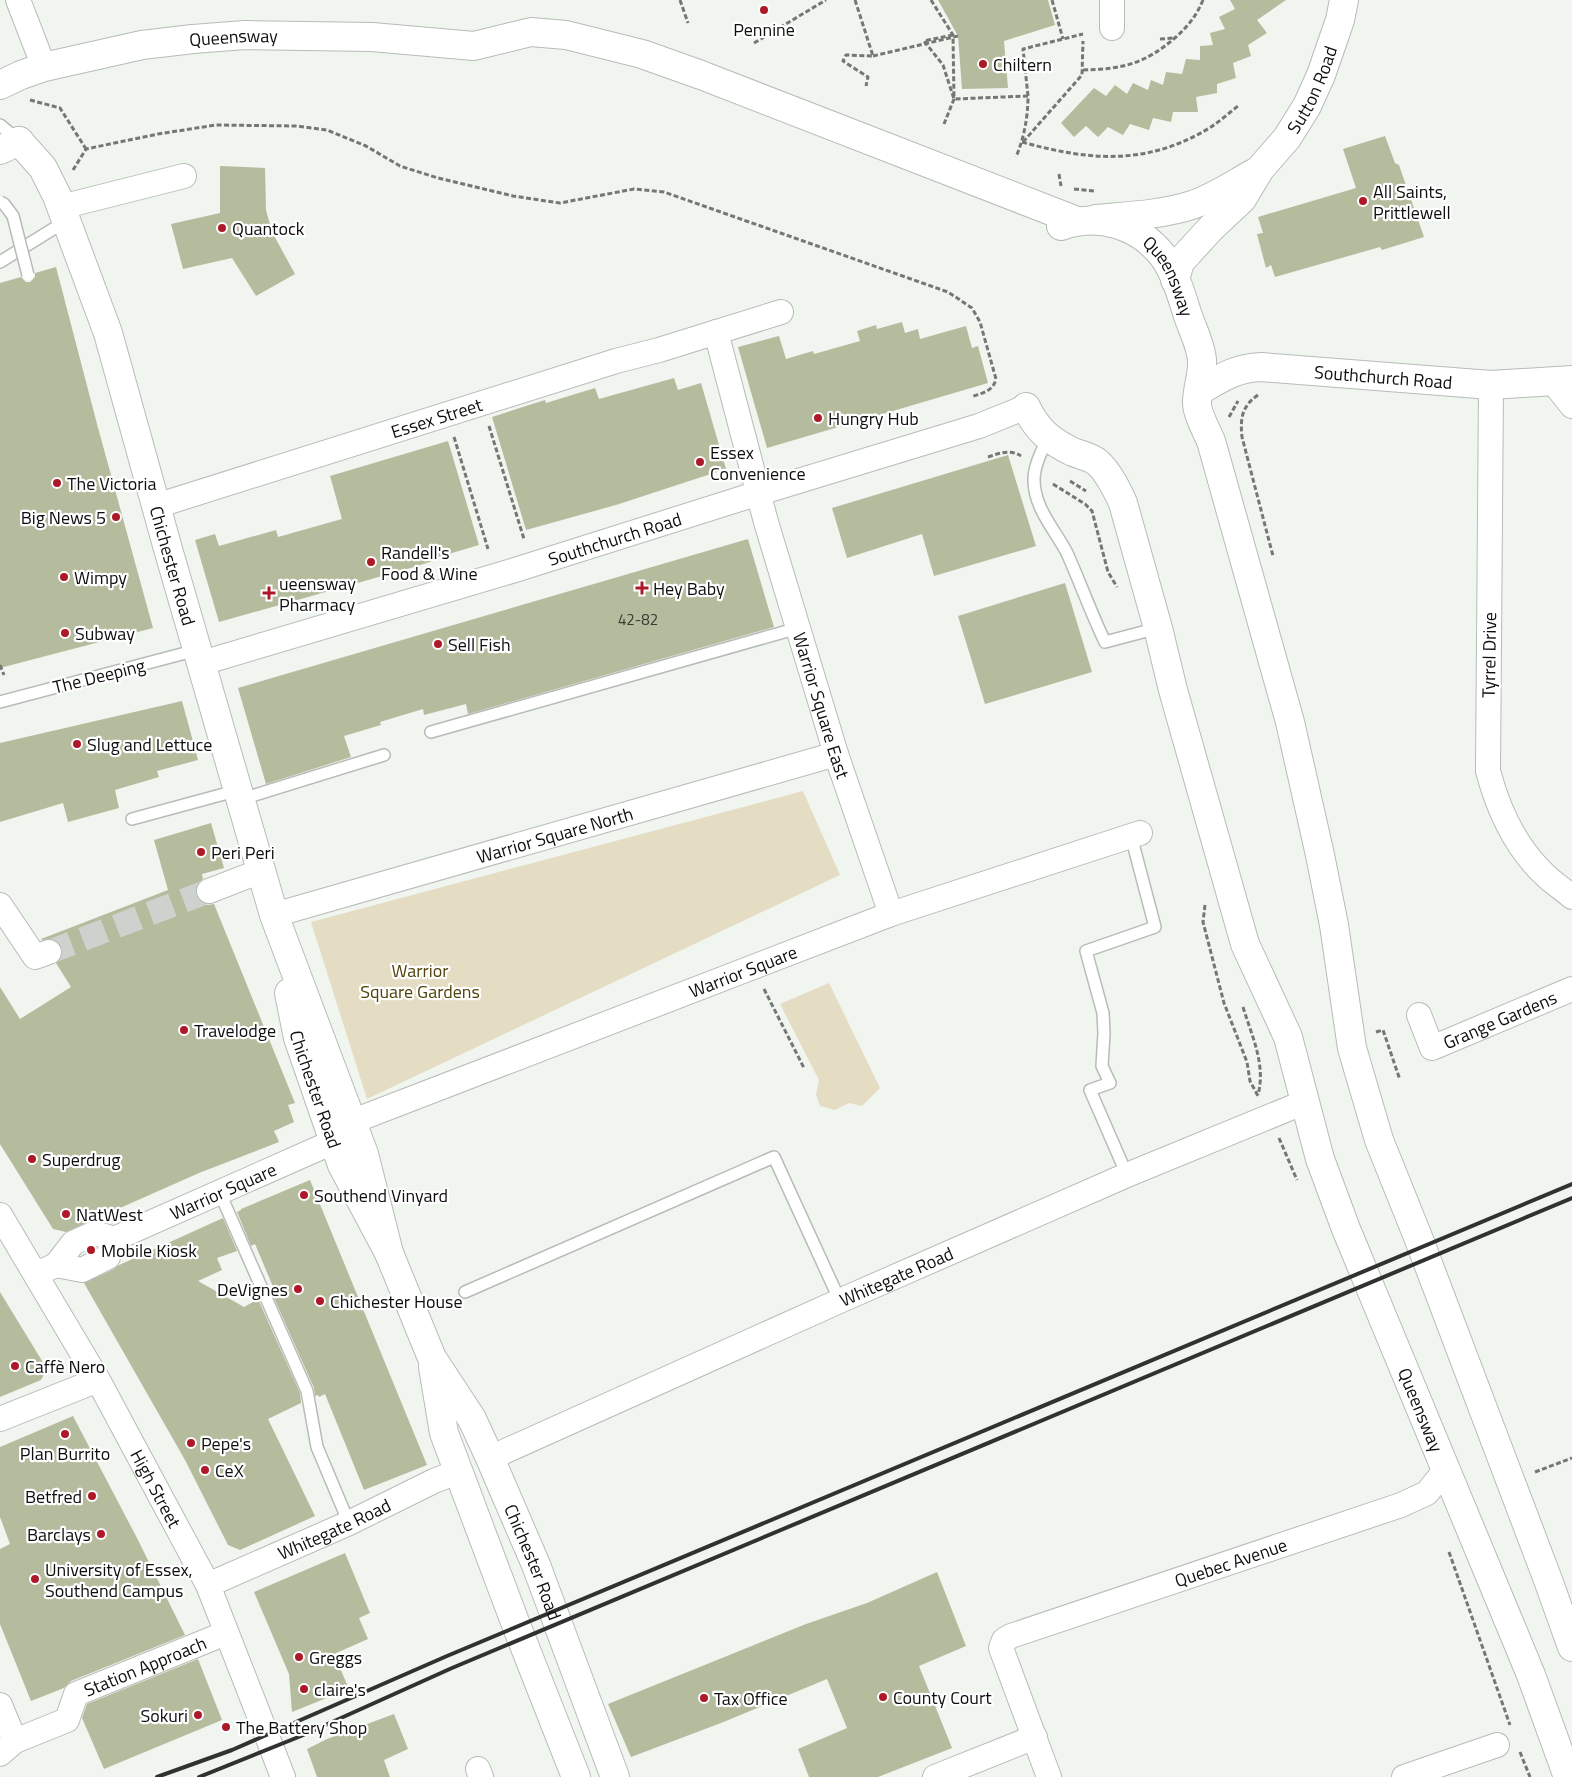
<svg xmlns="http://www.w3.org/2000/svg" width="1572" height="1777" viewBox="0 0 1572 1777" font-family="'Titillium Web',sans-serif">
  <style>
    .green { fill: #e4ddc3 }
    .building { fill: #b5bc9d }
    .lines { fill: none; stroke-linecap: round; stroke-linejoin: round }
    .street-tunnel { stroke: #ced2ce; stroke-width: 24; stroke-dasharray: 24 12; stroke-linecap: butt }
    .lane-casing { stroke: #b7bcb7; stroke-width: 14 }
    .street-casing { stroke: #b7bcb7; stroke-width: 26 }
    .secondary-casing { stroke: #b7bcb7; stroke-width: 30 }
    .primary-casing { stroke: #b7bcb7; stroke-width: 30 }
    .path { stroke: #747774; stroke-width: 3; stroke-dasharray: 5 2.5; stroke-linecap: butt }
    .lane { stroke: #fff; stroke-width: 11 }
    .street { stroke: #fff; stroke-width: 24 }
    .secondary { stroke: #fff; stroke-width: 28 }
    .primary { stroke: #fff; stroke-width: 28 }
    .rail { stroke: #303230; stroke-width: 4 }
    .lane-bridge-casing { stroke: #b7bcb7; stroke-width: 14; stroke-linecap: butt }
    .path-bridge { stroke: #747774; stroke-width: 3; stroke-dasharray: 5 2.5; stroke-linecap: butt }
    .lane-bridge { stroke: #fff; stroke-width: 11 }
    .poi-dot { fill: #ad1929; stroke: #fff; stroke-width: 2 }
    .labels { text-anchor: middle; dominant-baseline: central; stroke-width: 4.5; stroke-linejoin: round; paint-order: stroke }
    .number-label { font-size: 15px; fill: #373a31 }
    .poi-label { font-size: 18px; fill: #0d0e0d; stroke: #fff; text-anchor: start }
    .street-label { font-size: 18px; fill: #0d0e0d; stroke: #fff }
    .park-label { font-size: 18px; fill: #504209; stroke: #fff }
  </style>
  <rect width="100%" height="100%" fill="#f0f5f0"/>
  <g class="green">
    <path d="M 803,791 L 840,875 L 367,1099 L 311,922 Z"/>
    <path d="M 829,983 L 880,1088 L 862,1106 L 849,1103 L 835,1110 L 820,1106 L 816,1095 L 819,1080 L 780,1004 Z"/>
  </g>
  <g class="building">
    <path d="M 938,0 L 1048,0 L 1055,25 L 1004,41 L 1008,88 L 962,89 L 958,36 Z"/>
    <path d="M 1230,0 L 1286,0 L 1257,20 L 1267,33 L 1248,45 L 1251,56 L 1233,63 L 1236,78 L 1217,84 L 1217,93 L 1196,97 L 1198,112 L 1173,112 L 1171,122 L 1153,118 L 1149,130 L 1130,124 L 1123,135 L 1108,127 L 1098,137 L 1086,126 L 1074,137 L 1061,123 L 1094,88 L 1106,96 L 1115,85 L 1127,94 L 1133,83 L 1148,90 L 1151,80 L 1163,85 L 1166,72 L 1182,74 L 1186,59 L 1200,60 L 1200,46 L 1213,45 L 1210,33 L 1225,29 L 1219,17 L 1235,9 Z"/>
    <path d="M 1385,136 L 1395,163 L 1399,165 L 1424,237 L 1382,250 L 1380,247 L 1275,277 L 1271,265 L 1266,268 L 1257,234 L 1263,233 L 1258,217 L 1356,188 L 1343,149 Z"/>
    <path d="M 220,166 L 265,168 L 266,210 L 272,232 L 295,274 L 256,296 L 232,258 L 183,269 L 171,224 L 220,213 Z"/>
    <path d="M 56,267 L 97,424 L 153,628 L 0,668 L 0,283 L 21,277 L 26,282 L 30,282 L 35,277 L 35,273 Z"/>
    <path d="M 902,322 L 905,333 L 918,329 L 920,339 L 966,326 L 972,348 L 978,346 L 988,383 L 767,448 L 738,347 L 779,336 L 786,359 L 813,351 L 814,354 L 860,341 L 857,331 L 876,325 L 877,329 Z"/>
    <path d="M 674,378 L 678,390 L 701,383 L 726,469 L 616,505 L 526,530 L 492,417 L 545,400 L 546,403 L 595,388 L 599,399 Z"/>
    <path d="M 448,441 L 479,545 L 435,558 L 436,560 L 414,567 L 219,622 L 195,540 L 215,534 L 219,546 L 276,530 L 278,537 L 342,519 L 330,476 Z"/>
    <path d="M 1008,455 L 1036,546 L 934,576 L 922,534 L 847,558 L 832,508 Z"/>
    <path d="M 748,539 L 774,627 L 468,714 L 466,704 L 424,715 L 423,709 L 380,722 L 381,725 L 344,736 L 351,757 L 266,784 L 238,688 Z"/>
    <path d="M 1065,583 L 1092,672 L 985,704 L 958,616 Z"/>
    <path d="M 182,701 L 198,760 L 157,771 L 159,777 L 115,790 L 119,808 L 68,822 L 63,803 L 0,822 L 0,743 Z"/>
    <path d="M 211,823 L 224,868 L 202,874 L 203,879 L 198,883 L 196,888 L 196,895 L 201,902 L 207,905 L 214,904 L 295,1103 L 288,1105 L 294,1122 L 274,1131 L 279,1142 L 199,1173 L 66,1232 L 53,1229 L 0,1144 L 0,987 L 20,1019 L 71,987 L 56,963 L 62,955 L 62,947 L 57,941 L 52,939 L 42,940 L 41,939 L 168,890 L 154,840 Z"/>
    <path d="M 310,1180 L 427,1465 L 364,1490 L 325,1394 L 319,1397 L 318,1395 L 315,1396 L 314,1388 L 271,1291 L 274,1289 L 255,1244 L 251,1246 L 237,1212 L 241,1210 L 241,1209 Z"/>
    <path d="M 223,1218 L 237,1251 L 217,1258 L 222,1270 L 198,1281 L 244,1307 L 258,1299 L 300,1393 L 301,1403 L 268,1419 L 315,1516 L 240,1550 L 228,1545 L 185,1460 L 84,1283 L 114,1269 L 117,1266 Z"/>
    <path d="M 0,1292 L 47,1369 L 41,1380 L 0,1397 Z"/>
    <path d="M 73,1416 L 138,1540 L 185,1635 L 71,1681 L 64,1688 L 31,1701 L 0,1624 L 0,1549 L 10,1544 L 0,1517 L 0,1447 Z"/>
    <path d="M 345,1553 L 370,1613 L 359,1618 L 368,1639 L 334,1654 L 349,1689 L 292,1712 L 289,1674 L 254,1592 Z"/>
    <path d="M 937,1572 L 966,1646 L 919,1666 L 952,1748 L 878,1777 L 809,1777 L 798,1749 L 847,1728 L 827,1679 L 721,1723 L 631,1757 L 608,1704 L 806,1624 L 867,1603 Z"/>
    <path d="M 198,1659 L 222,1720 L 104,1769 L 82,1718 L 87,1704 Z"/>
    <path d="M 394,1714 L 408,1749 L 384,1760 L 390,1777 L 317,1777 L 307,1749 L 327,1739 Z"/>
  </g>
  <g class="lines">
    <path class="street-tunnel" d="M 49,952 L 209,891"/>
    <defs>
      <g id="lane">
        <path d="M 0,125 L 18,140"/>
        <path d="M 0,262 L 66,221"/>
        <path d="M 1048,437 C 1042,451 1034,465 1034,480 C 1034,508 1055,530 1067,553 C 1080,582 1091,613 1105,642 L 1158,628"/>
        <path d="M 0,702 L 197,650"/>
        <path d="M 431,732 L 798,628"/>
        <path d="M 242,799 L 384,755"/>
        <path d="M 132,819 L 239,790"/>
        <path d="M 1127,1175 L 1090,1090 L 1110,1083 L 1102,1066 L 1104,1033 L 1103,1013 L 1086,951 L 1155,927 L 1131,836"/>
        <path d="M 219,1191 L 307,1391 L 317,1447 L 349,1523"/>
        <path d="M 465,1292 L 774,1157 L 840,1301"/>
      </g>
      <g id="street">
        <path d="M 18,0 L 44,67"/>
        <path d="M 1112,0 L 1112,28"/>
        <path d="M 61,207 L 184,176"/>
        <path id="s1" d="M 716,332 L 766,522 L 836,754 L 891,914"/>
        <path d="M 1552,381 L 1572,406"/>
        <path d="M 1491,385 L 1488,771 C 1498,809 1515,847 1545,875 C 1553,883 1563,889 1572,897"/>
        <path id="s2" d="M 156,506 L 616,361 L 659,350 L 781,312"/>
        <path id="s3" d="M 202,663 L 515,570 L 759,493 L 979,426 L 1026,407"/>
        <path d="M 209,891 L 261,871"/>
        <path d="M 0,905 L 35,957 L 49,952"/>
        <path id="s4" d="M 274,915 L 836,754"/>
        <path id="s5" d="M 1419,1015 L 1432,1048 L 1572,989"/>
        <path id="s6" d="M 351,1122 L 891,914 L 1140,833"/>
        <path id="s7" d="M 0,1215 L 98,1380 L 208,1585 L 283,1777"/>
        <path id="s8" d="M 56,1265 L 73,1243 L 95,1233 L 114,1239 L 333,1142"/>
        <path d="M 43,1271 L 56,1265 L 82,1270 L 108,1257 L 114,1239"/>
        <path d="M 0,1419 L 98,1380"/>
        <path id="s9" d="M 490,1458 L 844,1299 L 1127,1175 L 1305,1102"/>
        <path id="s10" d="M 208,1585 L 349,1523 L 434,1481 L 459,1471"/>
        <path d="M 0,1705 L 15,1741"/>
        <path id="s11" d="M 0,1754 L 15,1741 L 67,1720 L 76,1694 L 226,1633"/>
        <path d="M 478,1769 L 481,1777"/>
        <path d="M 935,1777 L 1035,1737"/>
        <path id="s12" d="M 1049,1777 L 1001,1648 L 1004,1640 L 1011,1636 L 1401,1505 L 1427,1493 L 1446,1469"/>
        <path d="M 1404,1777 L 1497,1745"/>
      </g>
      <g id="secondary">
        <path id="s13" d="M 19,141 L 43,168 L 57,196 L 108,333 L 168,549 L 274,915 L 364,1154 L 389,1253"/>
        <path d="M 1096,219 C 1128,216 1161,215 1192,205 C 1214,198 1234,184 1254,173"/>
        <path id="s14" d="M 1175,280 L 1180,262 L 1211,228 L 1242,199 L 1260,169 L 1287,138 L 1307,106 L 1321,75 L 1340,20 L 1344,0"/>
        <path id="s15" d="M 289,993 L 298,1038 L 342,1165 L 389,1253 L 432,1358 L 472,1419 L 490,1458 L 536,1565 L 615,1777"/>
        <path d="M 433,1367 L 444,1433 L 515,1622 L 576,1777"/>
      </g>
      <g id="primary">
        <path id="s16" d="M 0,85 L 21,75 L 44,67 L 142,45 L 193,39 L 245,35 L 372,37 L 474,46 L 531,32 L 566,35 L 642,54 L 701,75 L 1077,221"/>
        <path d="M 0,150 L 19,141"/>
        <path id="s17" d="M 1061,226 C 1098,213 1138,224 1163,256 C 1175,272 1182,297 1188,316 C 1193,330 1201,346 1202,360 C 1203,375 1197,388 1197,402 C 1196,411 1207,432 1211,441 L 1290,722 L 1320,855 L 1334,925 L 1352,1048 L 1379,1140 L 1418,1237 L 1548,1580 L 1572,1647"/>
        <path id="s18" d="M 1199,391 C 1221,378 1235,368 1261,367 L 1491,385 L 1572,380"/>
        <path id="s19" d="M 1026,407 C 1037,430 1050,441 1073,452 C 1080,455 1092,457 1098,463 C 1109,473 1117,490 1123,503 L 1158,628 L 1173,690 L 1245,944 L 1288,1037 L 1320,1159 L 1346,1229 L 1531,1675 L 1568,1777"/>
      </g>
    </defs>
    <use href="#lane" class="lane-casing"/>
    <use href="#street" class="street-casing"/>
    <use href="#secondary" class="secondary-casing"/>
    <use href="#primary" class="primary-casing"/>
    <g class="path">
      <path d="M 680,0 L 688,23"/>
      <path d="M 855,0 L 873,56 L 846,55 L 843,61 L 868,77 L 866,86"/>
      <path d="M 931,0 L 953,35 L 954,99 L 944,124"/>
      <path d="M 1052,0 L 1063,39"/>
      <path d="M 953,35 L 924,41 L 943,65 L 954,99 L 1028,96 C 1028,117 1024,138 1016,157"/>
      <path d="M 1160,39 L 1174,38"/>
      <path d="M 754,43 L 826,0"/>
      <path d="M 1083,70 C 1123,69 1145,64 1176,37 C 1188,26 1197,15 1203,0"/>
      <path d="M 1028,96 L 1023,49 L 1083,34"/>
      <path d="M 30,100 L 60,108 L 86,149"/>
      <path d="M 1022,142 C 1090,161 1148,166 1211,127 C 1220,121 1229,113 1238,106"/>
      <path d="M 1023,142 L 1082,75 L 1083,41"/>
      <path d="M 73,170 L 86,149 L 158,134 L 216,125 L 297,126 L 327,130 L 366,146 L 400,166 L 438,178 L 513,196 L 560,203 L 634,189 L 664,192 L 948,292 L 972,308 L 980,322 L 996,379 C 993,392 981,393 971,397"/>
      <path d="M 1059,174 L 1061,186"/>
      <path d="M 1074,189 L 1095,191"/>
      <path d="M 1258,395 C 1242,406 1240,418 1242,437 L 1273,556"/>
      <path d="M 1229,417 L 1238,401"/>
      <path d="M 489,426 L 524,539"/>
      <path d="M 454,437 L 488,549"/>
      <path d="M 988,457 C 1000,453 1010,449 1021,456"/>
      <path d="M 1070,481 L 1086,491"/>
      <path d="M 1053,484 L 1085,504 L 1092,511 L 1108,572 L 1117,587"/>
      <path d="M 0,665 L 4,675"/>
      <path d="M 1205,905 L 1203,922 L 1224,1003 L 1247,1062 L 1250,1081 L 1258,1096"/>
      <path d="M 764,989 L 804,1068"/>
      <path d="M 1243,1007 C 1252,1037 1266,1064 1258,1095"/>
      <path d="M 1376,1032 L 1383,1030 L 1400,1080"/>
      <path d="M 1279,1138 L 1297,1180"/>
      <path d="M 1535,1472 L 1572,1458"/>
      <path d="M 1449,1552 L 1510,1725"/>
      <path d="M 1520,1752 L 1530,1777"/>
    </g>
    <use href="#lane" class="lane"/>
    <use href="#street" class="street"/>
    <use href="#secondary" class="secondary"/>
    <use href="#primary" class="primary"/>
    <g class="rail">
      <path d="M 157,1777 L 232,1750 L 447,1656 L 1572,1184"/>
      <path d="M 199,1777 L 301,1736 L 452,1668 L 1572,1198"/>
    </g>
    <defs>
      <path id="lane-bridge" d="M 0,202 L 4,204 L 13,216 L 28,275"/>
    </defs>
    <use href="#lane-bridge" class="lane-bridge-casing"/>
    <path class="path-bridge" d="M 873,56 L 958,36"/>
    <use href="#lane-bridge" class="lane-bridge"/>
  </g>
  <g class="poi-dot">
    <circle cx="764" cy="10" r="5"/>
    <circle cx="983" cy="64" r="5"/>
    <circle cx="1363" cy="201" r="5"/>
    <circle cx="222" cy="228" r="5"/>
    <circle cx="818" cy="418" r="5"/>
    <circle cx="700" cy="462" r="5"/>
    <circle cx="57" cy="483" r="5"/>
    <circle cx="116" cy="517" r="5"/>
    <circle cx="371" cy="562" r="5"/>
    <circle cx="64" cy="577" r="5"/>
    <path d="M639.5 580.5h5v5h5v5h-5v5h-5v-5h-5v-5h5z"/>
    <path d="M266.5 585.5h5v5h5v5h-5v5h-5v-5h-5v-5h5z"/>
    <circle cx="65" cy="633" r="5"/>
    <circle cx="438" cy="644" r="5"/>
    <circle cx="77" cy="744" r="5"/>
    <circle cx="201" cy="852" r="5"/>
    <circle cx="184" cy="1030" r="5"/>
    <circle cx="32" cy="1159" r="5"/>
    <circle cx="304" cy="1195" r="5"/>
    <circle cx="66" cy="1214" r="5"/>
    <circle cx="91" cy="1250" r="5"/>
    <circle cx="298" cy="1289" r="5"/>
    <circle cx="320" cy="1301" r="5"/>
    <circle cx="15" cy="1366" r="5"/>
    <circle cx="65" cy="1434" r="5"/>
    <circle cx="191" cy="1443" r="5"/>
    <circle cx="205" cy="1470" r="5"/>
    <circle cx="92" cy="1496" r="5"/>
    <circle cx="101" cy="1534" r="5"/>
    <circle cx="35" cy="1579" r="5"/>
    <circle cx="299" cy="1657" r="5"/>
    <circle cx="304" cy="1689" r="5"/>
    <circle cx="883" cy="1697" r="5"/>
    <circle cx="704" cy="1698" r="5"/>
    <circle cx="198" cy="1715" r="5"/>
    <circle cx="226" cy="1727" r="5"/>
  </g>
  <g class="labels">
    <g class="number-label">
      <text x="638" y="619">42-82</text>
    </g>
    <g class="poi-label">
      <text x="764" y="29" text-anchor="middle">Pennine</text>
      <text x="993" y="64">Chiltern</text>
      <text x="1373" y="191">All Saints,<tspan x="1373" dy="21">Prittlewell</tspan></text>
      <text x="232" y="228">Quantock</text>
      <text x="828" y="418">Hungry Hub</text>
      <text x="710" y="452">Essex<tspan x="710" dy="21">Convenience</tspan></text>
      <text x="67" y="483">The Victoria</text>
      <text x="106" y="517" text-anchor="end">Big News 5</text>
      <text x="381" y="552">Randell's<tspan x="381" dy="21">Food &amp; Wine</tspan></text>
      <text x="74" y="577">Wimpy</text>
      <text x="279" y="583">ueensway<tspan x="279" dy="21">Pharmacy</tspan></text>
      <text x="653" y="588">Hey Baby</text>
      <text x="75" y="633">Subway</text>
      <text x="448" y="644">Sell Fish</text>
      <text x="87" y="744">Slug and Lettuce</text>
      <text x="211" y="852">Peri Peri</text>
      <text x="194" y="1030">Travelodge</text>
      <text x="42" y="1159">Superdrug</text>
      <text x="314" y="1195">Southend Vinyard</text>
      <text x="76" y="1214">NatWest</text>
      <text x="101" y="1250">Mobile Kiosk</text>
      <text x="288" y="1289" text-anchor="end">DeVignes</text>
      <text x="330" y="1301">Chichester House</text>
      <text x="25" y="1366">Caffè Nero</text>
      <text x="201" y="1443">Pepe's</text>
      <text x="65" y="1453" text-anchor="middle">Plan Burrito</text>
      <text x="215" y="1470">CeX</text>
      <text x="82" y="1496" text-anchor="end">Betfred</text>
      <text x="91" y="1534" text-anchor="end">Barclays</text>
      <text x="45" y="1569">University of Essex,<tspan x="45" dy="21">Southend Campus</tspan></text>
      <text x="309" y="1657">Greggs</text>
      <text x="314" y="1689">claire's</text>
      <text x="893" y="1697">County Court</text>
      <text x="714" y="1698">Tax Office</text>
      <text x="188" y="1715" text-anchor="end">Sokuri</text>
      <text x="236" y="1727">The Battery Shop</text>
    </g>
    <g class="street-label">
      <text stroke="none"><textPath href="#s16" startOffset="240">Queensway</textPath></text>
      <text stroke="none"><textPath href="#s14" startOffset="238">Sutton Road</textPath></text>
      <text stroke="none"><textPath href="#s17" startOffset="134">Queensway</textPath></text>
      <text stroke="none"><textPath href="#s18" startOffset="190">Southchurch Road</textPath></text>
      <text stroke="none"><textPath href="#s2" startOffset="294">Essex Street</textPath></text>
      <text stroke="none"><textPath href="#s3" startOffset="431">Southchurch Road</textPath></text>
      <text stroke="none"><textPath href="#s13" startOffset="455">Chichester Road</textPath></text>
      <text transform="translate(1489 655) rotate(-89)">Tyrrel Drive</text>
      <text transform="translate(99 676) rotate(-14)">The Deeping</text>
      <text stroke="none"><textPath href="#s1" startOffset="388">Warrior Square East</textPath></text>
      <text stroke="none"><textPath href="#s4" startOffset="292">Warrior Square North</textPath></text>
      <text stroke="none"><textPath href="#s6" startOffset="420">Warrior Square</textPath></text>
      <text stroke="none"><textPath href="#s5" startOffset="109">Grange Gardens</textPath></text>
      <text stroke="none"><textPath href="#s15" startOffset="100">Chichester Road</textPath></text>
      <text stroke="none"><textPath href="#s8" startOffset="191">Warrior Square</textPath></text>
      <text stroke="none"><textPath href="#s9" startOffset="445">Whitegate Road</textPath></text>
      <text stroke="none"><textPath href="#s19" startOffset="1098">Queensway</textPath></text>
      <text stroke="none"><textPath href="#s7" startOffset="315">High Street</textPath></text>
      <text stroke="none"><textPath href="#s10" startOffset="138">Whitegate Road</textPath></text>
      <text stroke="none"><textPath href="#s12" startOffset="386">Quebec Avenue</textPath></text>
      <text stroke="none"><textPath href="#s15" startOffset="622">Chichester Road</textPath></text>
      <text stroke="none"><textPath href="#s11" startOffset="178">Station Approach</textPath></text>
    </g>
    <g class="park-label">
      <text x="420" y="970">Warrior<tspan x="420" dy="21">Square Gardens</tspan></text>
    </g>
  </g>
</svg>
